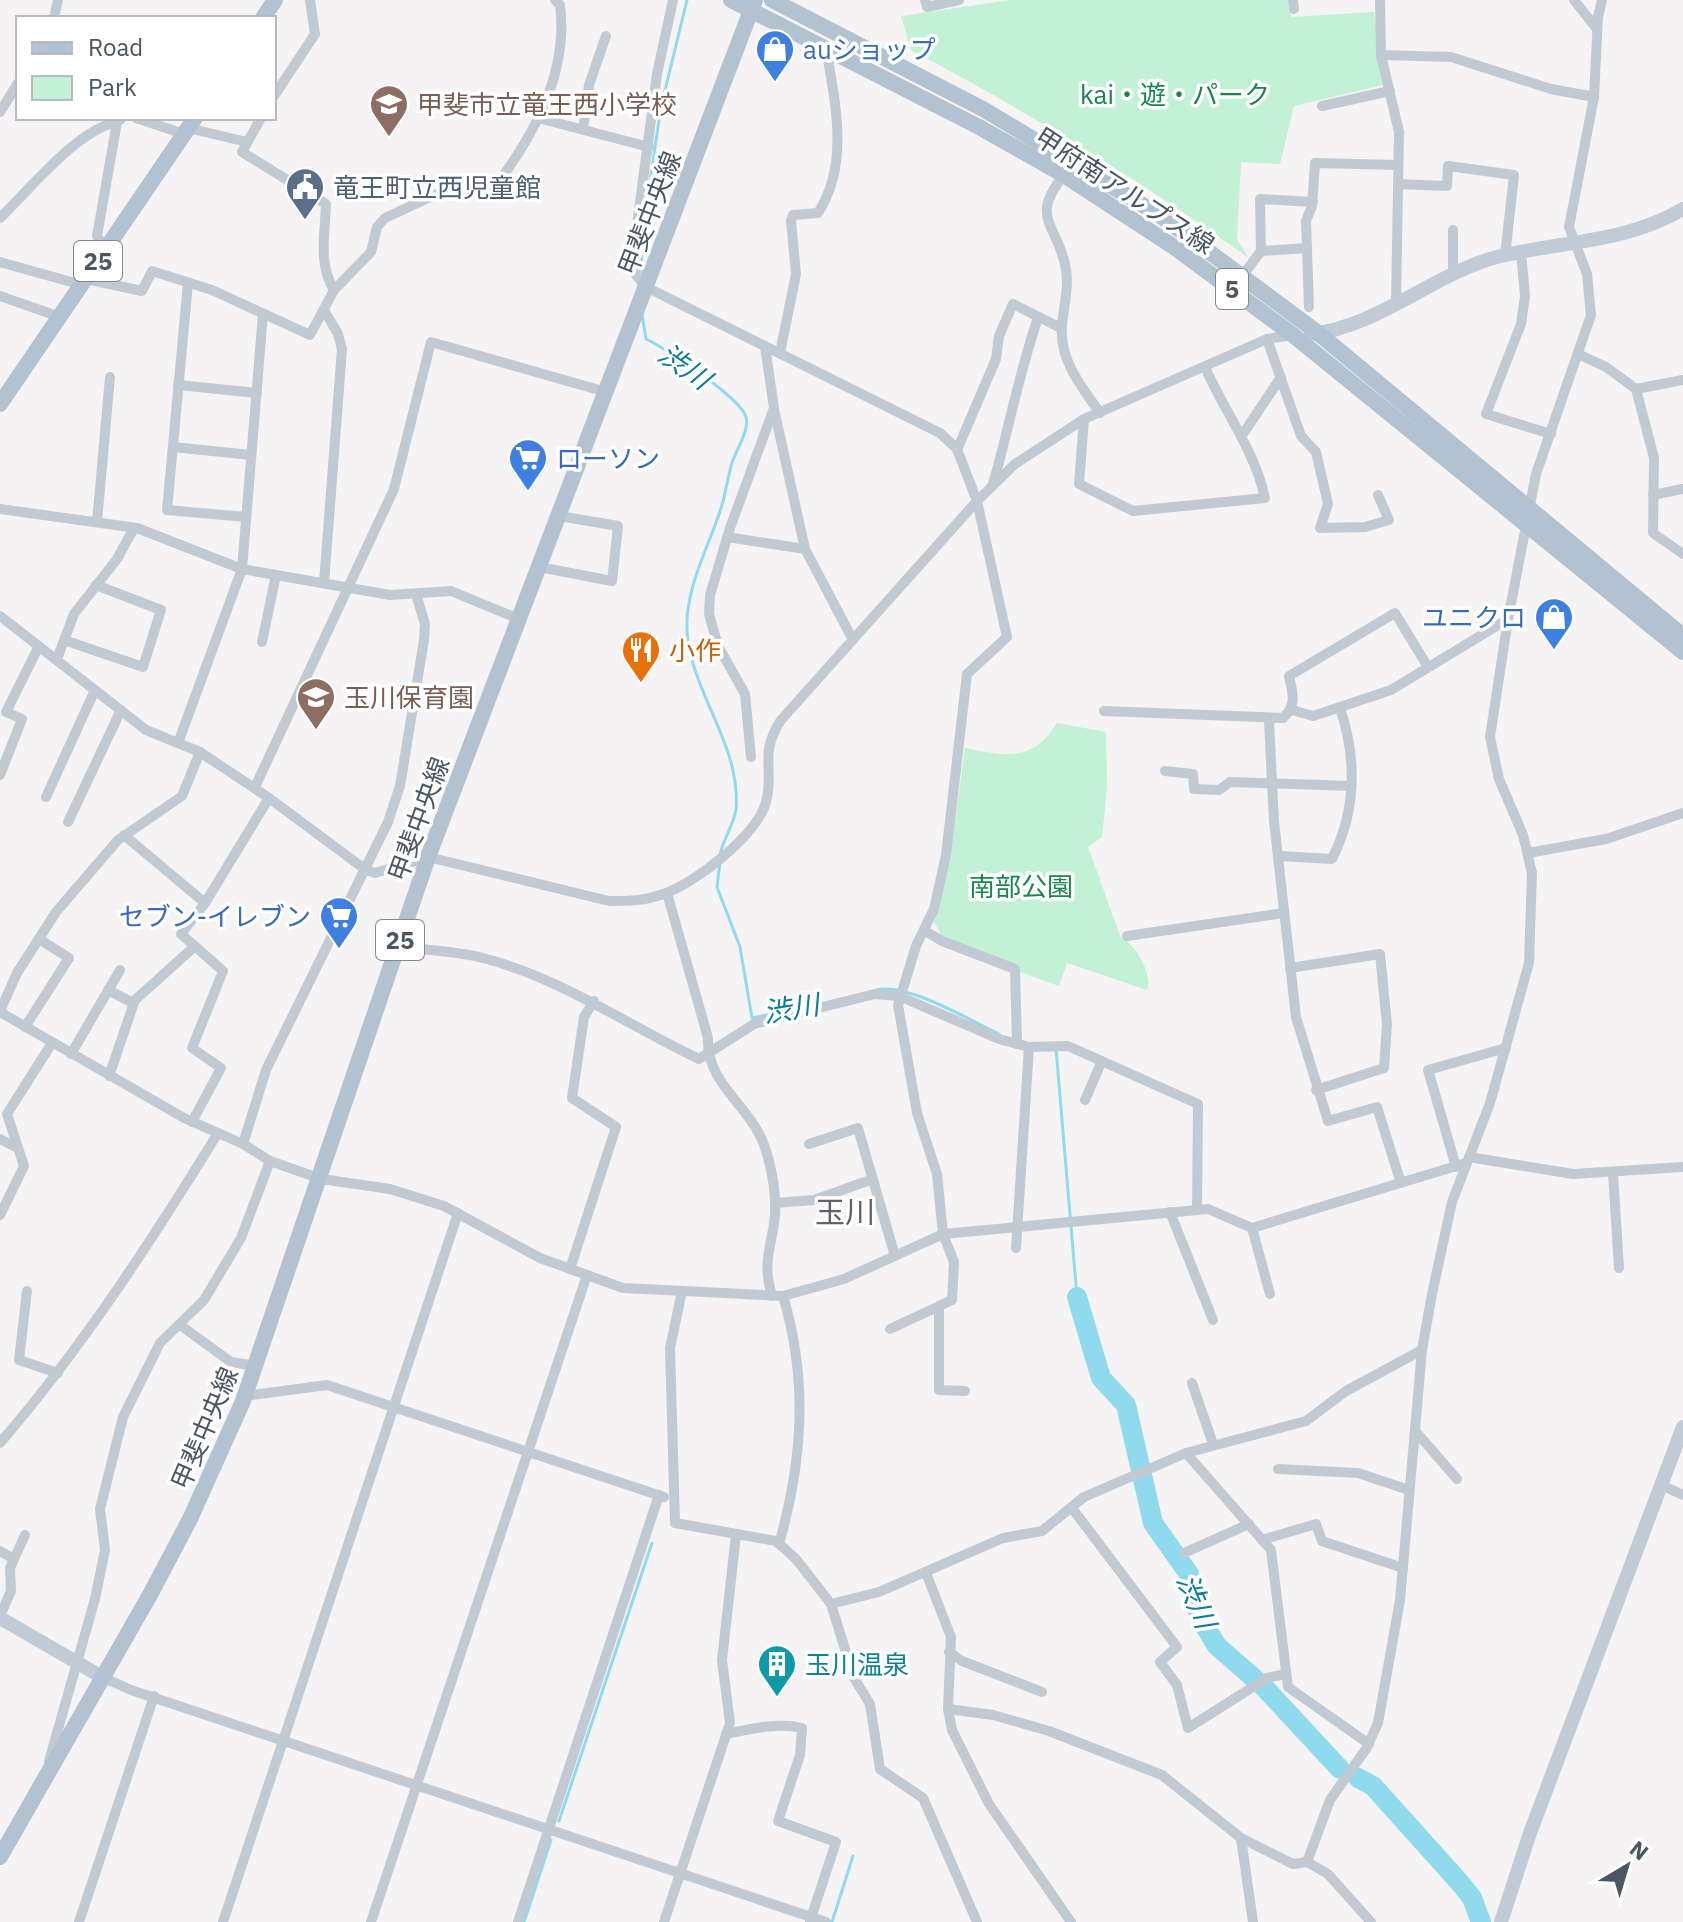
<svg xmlns="http://www.w3.org/2000/svg" width="1683" height="1922" viewBox="0 0 1683 1922" font-family="'IBM Plex Sans','Noto Sans JP',sans-serif">
  <style>
    .green { fill: #c3f1d5 }
    .lines { fill: none; stroke-linecap: round; stroke-linejoin: round }
    .stream { stroke: #90daee; stroke-width: 3 }
    .river { stroke: #90daee; stroke-width: 20 }
    .street { stroke: #c1cad2; stroke-width: 10 }
    .secondary { stroke: #c1cbd6; stroke-width: 14 }
    .primary { stroke: #b3c2d1; stroke-width: 16 }
    .labels { text-anchor: middle; dominant-baseline: central; stroke-width: 7; stroke-linejoin: round; paint-order: stroke }
    .shield { fill: #fff; stroke: #808990; stroke-width: 2 }
    .shield-label { font-size: 24px; font-weight: bold; fill: #4a5661 }
    .shop-label { font-size: 26px; fill: #366cbe; stroke: #fff; text-anchor: start }
    .park-label { font-size: 26px; fill: #17864f; stroke: #fff }
    .education-label { font-size: 26px; fill: #785e54; stroke: #fff; text-anchor: start }
    .service-label { font-size: 26px; fill: #4e5e75; stroke: #fff; text-anchor: start }
    .street-label { font-size: 26px; fill: #4a5661; stroke: #fff }
    .food-label { font-size: 26px; fill: #c56008; stroke: #fff; text-anchor: start }
    .culture-label { font-size: 26px; fill: #0d838f; stroke: #fff; text-anchor: start }
    .water-label { font-size: 28px; font-style: italic; fill: #0c7c9b; stroke: #fff }
    .quarter-label { font-size: 30px; fill: #5f6368; stroke: #fff }
  </style>
  <rect width="100%" height="100%" fill="#f5f3f3"/>
  <g class="green">
    <path d="M 1011,0 L 1290,0 L 1291,17 L 1374,12 L 1383,85 L 1294,106 L 1280,164 L 1241,162 L 1237,240 L 1249,258 C 1141,181 1028,112 911,50 L 901,16 Z"/>
    <path d="M 1057,723 L 1106,732 L 1107,788 L 1102,837 L 1088,847 L 1121,938 C 1135,943 1153,974 1147,990 L 1067,963 L 1059,986 L 1020,972 L 1015,964 L 943,938 L 934,922 L 953,836 L 965,748 C 1006,756 1032,763 1057,723 Z"/>
  </g>
  <g class="lines">
    <g class="stream">
      <path d="M 642,275 L 641,241 L 661,107 L 687,0"/>
      <path d="M 642,314 L 646,339 C 666,349 740,397 746,417 C 750,430 736,450 732,463 C 728,476 726,491 722,505 C 712,538 695,569 689,603 C 674,677 742,735 736,809 C 734,825 723,839 720,855"/>
      <path d="M 720,862 L 717,887 L 740,947 L 752,1018 L 791,1010"/>
      <path d="M 876,990 C 907,982 969,1020 999,1034"/>
      <path d="M 1056,1049 L 1077,1297"/>
      <path d="M 559,1821 L 652,1543"/>
      <path d="M 524,1922 L 551,1840"/>
      <path d="M 832,1922 L 853,1856"/>
    </g>
    <g class="river">
      <path d="M 1077,1297 L 1101,1378 L 1126,1405 L 1153,1523 L 1189,1574 L 1193,1599 L 1203,1623 L 1217,1646 L 1263,1686 L 1340,1769"/>
      <path d="M 1358,1778 L 1373,1786 L 1461,1884 L 1472,1898 L 1481,1922"/>
    </g>
    <g class="street">
      <path d="M 673,0 L 657,74 L 632,263 L 636,275 L 646,287 L 940,433 L 957,449 L 977,501 L 1007,637 L 967,674 L 946,855 L 934,909 L 916,946 L 898,1005 L 917,1113 L 937,1174 L 943,1234 L 954,1262 L 952,1300 L 890,1329"/>
      <path d="M 925,0 L 927,7 L 959,0"/>
      <path d="M 1293,0 L 1294,9"/>
      <path d="M 1380,0 L 1381,55 L 1399,132 L 1396,304"/>
      <path d="M 1574,0 L 1597,29"/>
      <path d="M 54,18 L 58,0"/>
      <path d="M 1381,55 L 1451,57 L 1551,89 L 1594,97"/>
      <path d="M 274,96 L 315,34 L 310,0"/>
      <path d="M 1322,106 L 1390,91"/>
      <path d="M 0,112 L 18,83"/>
      <path d="M 136,118 L 184,134"/>
      <path d="M 261,118 L 242,152 L 326,204 C 325,234 318,264 334,290"/>
      <path d="M 538,118 L 649,147"/>
      <path d="M 188,128 L 247,142"/>
      <path d="M 583,129 L 589,85 L 606,36"/>
      <path d="M 1064,175 C 1030,217 1055,222 1065,264 C 1070,284 1064,304 1062,325 C 1059,360 1081,386 1100,413"/>
      <path d="M 1398,184 L 1447,186 L 1448,166 L 1514,175 L 1505,256"/>
      <path d="M 0,218 C 29,190 78,129 117,122"/>
      <path d="M 1453,230 L 1453,276"/>
      <path d="M 106,250 L 97,236 L 117,122 L 122,118"/>
      <path d="M 1261,251 L 1260,199 L 1313,202"/>
      <path d="M 1521,252 L 1525,296 L 1521,324 L 1486,414 L 1551,434"/>
      <path d="M 0,262 L 82,285"/>
      <path d="M 1243,275 L 1261,251 L 1307,248"/>
      <path d="M 86,279 L 142,291 L 152,271 L 212,290 L 310,335 L 334,290 L 371,252 L 377,227 L 385,218 L 454,186 L 490,194 C 531,140 569,76 560,5 L 555,0"/>
      <path d="M 188,283 L 167,510 L 246,517"/>
      <path d="M 0,296 L 60,317"/>
      <path d="M 1309,307 L 1306,221 L 1312,206 L 1315,163 L 1398,165"/>
      <path d="M 324,310 L 338,334 L 342,349 L 324,583"/>
      <path d="M 1267,339 L 1301,436 L 1316,452 L 1328,504 L 1320,528 L 1365,527 L 1389,520 L 1378,495"/>
      <path d="M 780,353 L 796,274 L 791,221 L 793,215 L 818,213 C 850,163 835,103 826,48"/>
      <path d="M 1578,354 L 1606,367 L 1636,389 L 1654,458 L 1653,533 L 1683,554"/>
      <path d="M 178,385 L 257,393"/>
      <path d="M 1636,389 L 1683,380"/>
      <path d="M 774,409 L 805,549 L 853,640"/>
      <path d="M 1084,419 L 1079,484 L 1133,511 L 1265,498 C 1255,451 1224,411 1205,367"/>
      <path d="M 1241,437 L 1281,377"/>
      <path d="M 173,447 L 251,455"/>
      <path d="M 957,450 L 996,359 L 999,336 L 1013,304 L 1061,328"/>
      <path d="M 993,484 C 1009,429 1019,372 1038,318"/>
      <path d="M 1653,495 L 1683,489"/>
      <path d="M 0,509 L 137,528 L 242,569 L 390,595 L 451,591 L 519,619"/>
      <path d="M 97,522 L 110,377"/>
      <path d="M 727,537 L 805,549"/>
      <path d="M 539,567 L 612,581 L 618,526 L 559,516"/>
      <path d="M 0,616 L 146,730 L 200,752 L 269,798 L 366,870 L 375,873 L 428,857 L 609,901 C 628,901 645,901 663,894 C 695,884 757,835 766,802 C 775,768 758,756 781,720 L 977,501 L 1015,464 L 1084,419 L 1267,339 L 1293,335"/>
      <path d="M 64,640 L 143,667 L 161,610 L 96,585"/>
      <path d="M 262,642 L 276,575"/>
      <path d="M 57,659 L 74,614 L 117,559 L 134,528"/>
      <path d="M 1292,710 L 1313,716 L 1391,690 L 1508,619"/>
      <path d="M 1104,711 L 1283,718 C 1297,705 1293,693 1289,676 L 1395,613 L 1428,667"/>
      <path d="M 1269,721 L 1274,821 L 1296,1017 L 1328,1121 L 1377,1107 L 1401,1183"/>
      <path d="M 178,743 L 242,569 L 263,314"/>
      <path d="M 751,757 L 745,694 L 718,646 L 709,614 L 710,595 L 730,528 L 774,408 L 765,346"/>
      <path d="M 1165,771 L 1193,774 L 1194,789 L 1219,790 L 1230,782 L 1351,786"/>
      <path d="M 0,775 L 22,719 L 6,712 L 39,646"/>
      <path d="M 255,787 L 394,489 L 431,342 L 606,392"/>
      <path d="M 46,797 L 95,690"/>
      <path d="M 68,822 L 121,710"/>
      <path d="M 124,835 L 205,903"/>
      <path d="M 1528,853 L 1606,839 L 1683,813"/>
      <path d="M 1280,856 L 1332,859 C 1356,811 1357,759 1340,708"/>
      <path d="M 667,893 L 708,1038 C 706,1084 749,1104 764,1145 C 772,1167 778,1200 774,1224 C 769,1254 763,1265 772,1296"/>
      <path d="M 925,931 L 942,941 L 1015,969 L 1017,1044"/>
      <path d="M 1127,936 L 1284,913"/>
      <path d="M 398,947 C 426,950 456,951 483,958 C 561,978 627,1025 699,1059 L 754,1024 L 875,994 L 899,996 L 999,1039 L 1029,1047 L 1068,1046 L 1198,1104 L 1197,1210"/>
      <path d="M 1290,968 L 1380,954 L 1387,1025 L 1384,1068 L 1316,1090"/>
      <path d="M 108,990 L 133,1003"/>
      <path d="M 0,1011 L 17,973 L 56,912 L 118,840 L 182,796 L 200,752"/>
      <path d="M 0,1012 L 184,1118 L 243,1144 L 270,1161 L 321,1179 L 390,1189 L 444,1206 L 540,1258 L 623,1288 L 783,1296 L 844,1279 L 943,1234 L 1208,1209 L 1252,1228 L 1466,1163"/>
      <path d="M 25,1027 L 69,958 L 39,939"/>
      <path d="M 71,1054 L 120,970"/>
      <path d="M 109,1076 L 135,1000 L 195,946"/>
      <path d="M 1085,1100 L 1102,1061"/>
      <path d="M 192,1122 L 221,1068 L 192,1048 L 223,971 L 181,934 L 205,903 L 269,798"/>
      <path d="M 0,1139 L 18,1148"/>
      <path d="M 243,1144 L 266,1070 L 388,822 L 400,786 L 424,640 L 425,624 L 416,594"/>
      <path d="M 809,1144 L 858,1128 L 895,1256"/>
      <path d="M 1469,1157 L 1573,1174 L 1683,1167"/>
      <path d="M 1456,1167 L 1428,1070 L 1506,1048"/>
      <path d="M 1613,1173 L 1619,1268"/>
      <path d="M 775,1203 L 814,1200 L 873,1179"/>
      <path d="M 1170,1212 L 1213,1320"/>
      <path d="M 0,1215 L 24,1166 L 7,1114 L 52,1043"/>
      <path d="M 1252,1228 L 1270,1294"/>
      <path d="M 1016,1248 L 1029,1047"/>
      <path d="M 570,1269 L 616,1127 L 572,1098 L 584,1017 L 594,1001"/>
      <path d="M 27,1291 L 19,1360 L 58,1373"/>
      <path d="M 682,1291 L 670,1348 L 675,1523 L 776,1541 L 796,1559 L 831,1604 L 854,1678 L 870,1704 L 880,1769 L 923,1798 L 977,1922"/>
      <path d="M 939,1307 L 939,1390 L 965,1391"/>
      <path d="M 180,1325 L 231,1362 L 257,1366"/>
      <path d="M 1192,1383 L 1213,1444"/>
      <path d="M 245,1396 L 327,1385 L 664,1497"/>
      <path d="M 1417,1433 L 1457,1479"/>
      <path d="M 0,1443 C 82,1348 152,1240 218,1133"/>
      <path d="M 1186,1453 L 1271,1550 L 1288,1687 L 1369,1744"/>
      <path d="M 1278,1469 L 1358,1473 L 1409,1490"/>
      <path d="M 1661,1485 L 1683,1495"/>
      <path d="M 1072,1508 L 1177,1647 L 1160,1662 L 1177,1685 L 1188,1728 L 1267,1678 L 1285,1674"/>
      <path d="M 1262,1540 L 1316,1524 L 1322,1541 L 1403,1568"/>
      <path d="M 779,1544 C 803,1460 808,1380 783,1296"/>
      <path d="M 0,1551 L 14,1559"/>
      <path d="M 1184,1553 L 1249,1524"/>
      <path d="M 926,1573 L 951,1637 L 948,1709 L 952,1730 L 989,1804 L 1071,1922"/>
      <path d="M 831,1604 L 879,1592 L 1003,1538 L 1042,1531 L 1084,1497 L 1186,1453 L 1306,1421 L 1346,1391 L 1422,1350"/>
      <path d="M 0,1616 L 11,1591 L 10,1568 L 25,1535"/>
      <path d="M 949,1652 L 962,1661 L 1042,1692"/>
      <path d="M 102,1677 L 131,1690 L 826,1922"/>
      <path d="M 948,1709 L 993,1715 L 1049,1731 L 1162,1775 L 1241,1838 L 1293,1864 L 1307,1862 L 1328,1874 L 1371,1922"/>
      <path d="M 726,1734 C 750,1729 778,1722 802,1728 L 800,1755 L 778,1821 L 836,1842 L 810,1921"/>
      <path d="M 49,1761 L 95,1599 L 105,1550 L 100,1509 L 123,1417 L 160,1343 L 204,1300 L 241,1238 L 270,1161"/>
      <path d="M 1241,1838 L 1253,1922"/>
      <path d="M 1307,1862 L 1330,1800 L 1366,1749 L 1378,1723 L 1400,1600 L 1422,1350 L 1432,1294 L 1452,1202 L 1490,1103 L 1529,963 L 1532,873 L 1523,835 L 1499,779 L 1490,737 L 1508,619 L 1536,474 L 1591,315 L 1587,274 L 1569,227 L 1594,97 L 1598,17 L 1602,0"/>
      <path d="M 79,1922 L 154,1696"/>
      <path d="M 223,1922 L 458,1213"/>
      <path d="M 371,1922 L 587,1275"/>
      <path d="M 518,1922 L 659,1495"/>
      <path d="M 664,1922 L 730,1723 L 722,1660 L 736,1535"/>
    </g>
    <g class="secondary">
      <path d="M 1311,334 C 1374,328 1434,275 1493,258 C 1557,241 1624,244 1683,209"/>
      <path d="M 0,1618 L 102,1677"/>
      <path d="M 1501,1922 L 1530,1833 L 1683,1427"/>
    </g>
    <g class="primary">
      <path d="M 731,0 L 979,127 L 1064,175 L 1174,247 L 1293,335 L 1683,652"/>
      <path d="M 772,0 L 983,109 L 1161,216 L 1318,333 L 1683,636"/>
      <path d="M 263,18 L 275,0"/>
      <path d="M 0,404 L 195,118"/>
      <path d="M 0,1857 L 151,1593 L 190,1519 L 243,1401 L 428,857 L 755,0"/>
    </g>
  </g>
  <defs>
    <symbol id="shop-pin" viewBox="-11 -11 22 30"><path d="M0 17L-7.5 6A9.5 9.5 0 1 1 7.5 6Z" fill="#3f7fe0" stroke="#fff"/><path d="M-5-2.5h2.3a2.7 3.5 0 0 1 5.4 0H5L5.5 6h-11ZM-1.5-2.5h3a1.5 2.3 0 0 0-3 0Z" fill="#fff"/></symbol>
    <symbol id="school-pin" viewBox="-11 -11 22 30"><path d="M0 17L-7.5 6A9.5 9.5 0 1 1 7.5 6Z" fill="#8d6e63" stroke="#fff"/><path d="M0-5L7-2L0 1L-7-2ZM-4 1L0 2.5L4 1V4Q0 6-4 4Z" fill="#fff"/></symbol>
    <symbol id="civic-pin" viewBox="-11 -11 22 30"><path d="M0 17L-7.5 6A9.5 9.5 0 1 1 7.5 6Z" fill="#5c6f8a" stroke="#fff"/><path d="M-.6-6.5H3V-4.5H.6V-3L4-1V1h2V6H-6V1h2V-1L-.6-3ZM-1.2 2.5V6h2.4V2.5Z" fill="#fff"/></symbol>
    <symbol id="supermarket-pin" viewBox="-11 -11 22 30"><path d="M0 17L-7.5 6A9.5 9.5 0 1 1 7.5 6Z" fill="#3f7fe0" stroke="#fff"/><path d="M-6-5.5h2.5l.6 2H6L4.5 2H-2.5L-4.4-4H-6ZM-1.5 3.2a1.3 1.3 0 1 0 .1 0ZM3 3.2a1.3 1.3 0 1 0 .1 0Z" fill="#fff"/></symbol>
    <symbol id="restaurant-pin" viewBox="-11 -11 22 30"><path d="M0 17L-7.5 6A9.5 9.5 0 1 1 7.5 6Z" fill="#e8710a" stroke="#fff"/><path d="M-5-6h1v4h1v-4h1v4h1v-4h1v5L-1.5 .5V6h-2V.5L-5-1ZM5-6V6H3V1.5H1.5Q1.5-4 5-6Z" fill="#fff"/></symbol>
    <symbol id="building-pin" viewBox="-11 -11 22 30"><path d="M0 17L-7.5 6A9.5 9.5 0 1 1 7.5 6Z" fill="#0f9aa8" stroke="#fff"/><path d="M-4-6H4V6H1V3H-1V6H-4ZM-2.5-4.3h1.7v1.8h-1.7ZM.8-4.3h1.7v1.8H.8ZM-2.5-1h1.7V.8h-1.7ZM.8-1h1.7V.8H.8Z" fill="#fff"/></symbol>
  </defs>
  <g fill-rule="evenodd">
    <use href="#shop-pin" x="753" y="27" width="44" height="60"/>
    <use href="#school-pin" x="367" y="82" width="44" height="60"/>
    <use href="#civic-pin" x="283" y="165" width="44" height="60"/>
    <use href="#supermarket-pin" x="506" y="436" width="44" height="60"/>
    <use href="#shop-pin" x="1532" y="595" width="44" height="60"/>
    <use href="#restaurant-pin" x="619" y="628" width="44" height="60"/>
    <use href="#school-pin" x="294" y="675" width="44" height="60"/>
    <use href="#supermarket-pin" x="317" y="894" width="44" height="60"/>
    <use href="#building-pin" x="755" y="1642" width="44" height="60"/>
  </g>
  <g class="labels">
    <g class="shield">
      <rect x="74" y="241" width="48" height="40" rx="6"/>
      <rect x="1216" y="269" width="32" height="40" rx="6"/>
      <rect x="376" y="920" width="48" height="40" rx="6"/>
    </g>
    <g class="shield-label">
      <text x="98" y="261">25</text>
      <text x="1232" y="289">5</text>
      <text x="400" y="940">25</text>
    </g>
    <g class="shop-label">
      <text x="803" y="49">auショップ</text>
      <text x="556" y="458">ローソン</text>
      <text x="1526" y="617" text-anchor="end">ユニクロ</text>
      <text x="311" y="916" text-anchor="end">セブン-イレブン</text>
    </g>
    <g class="park-label">
      <text x="1175" y="94">kai・遊・パーク</text>
      <text x="1021" y="886">南部公園</text>
    </g>
    <g class="education-label">
      <text x="417" y="104">甲斐市立竜王西小学校</text>
      <text x="344" y="697">玉川保育園</text>
    </g>
    <g class="service-label">
      <text x="333" y="187">竜王町立西児童館</text>
    </g>
    <g class="street-label">
      <text transform="translate(1125 190) rotate(33)">甲府南アルプス線</text>
      <text transform="translate(649 213) rotate(-69)">甲斐中央線</text>
      <text transform="translate(418 819) rotate(-70)">甲斐中央線</text>
      <text transform="translate(204 1428) rotate(-67)">甲斐中央線</text>
    </g>
    <g class="food-label">
      <text x="669" y="650">小作</text>
    </g>
    <g class="culture-label">
      <text x="805" y="1664">玉川温泉</text>
    </g>
    <g class="water-label">
      <text transform="translate(685 366) rotate(35)">渋川</text>
      <text transform="translate(791 1008) rotate(-9)">渋川</text>
      <text transform="translate(1197 1601) rotate(67)">渋川</text>
    </g>
    <g class="quarter-label">
      <text x="845" y="1211">玉川</text>
    </g>
  </g>
  <rect x="16" y="16" width="260" height="104" fill="#ffffff" stroke="#b7bbc0" stroke-width="2"/>
  <rect x="32" y="42" width="40" height="12" fill="#b3c2d1" stroke="#b7bbc0" stroke-width="2"/>
  <text x="88" y="56" font-size="24" fill="#4a5661">Road</text>
  <rect x="32" y="76" width="40" height="24" fill="#c3f1d5" stroke="#b7bbc0" stroke-width="2"/>
  <text x="88" y="96" font-size="24" fill="#4a5661">Park</text>
  <g transform="translate(1627 1866) rotate(38)" stroke="#ffffff" stroke-width="6" paint-order="stroke">
  <path d="M0-6L14 30L0 20L-14 30Z" fill="#4a5661"/>
  <text y="-12" font-size="22" font-weight="bold" text-anchor="middle" fill="#4a5661">N</text>
  </g>
</svg>
